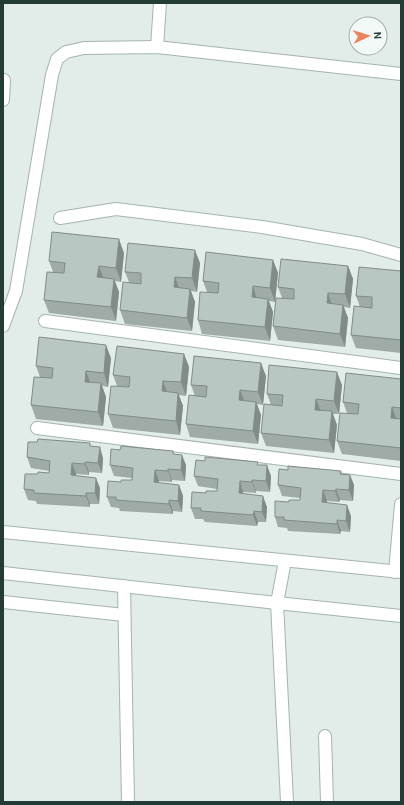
<svg xmlns="http://www.w3.org/2000/svg" width="404" height="805" viewBox="0 0 404 805" font-family="Karla,sans-serif">
  <style>
    .lines { fill: none; stroke-linecap: round; stroke-linejoin: round }
    .minor-casing { stroke: #a5b4af; stroke-width: 14 }
    .minor { stroke: #fff; stroke-width: 12 }
    .wall { fill: #9eaba6 }
    .shaded-wall { fill: #818b87 }
    .building { fill: #b8c7c1; stroke: #818b87 }
  </style>
  <rect width="100%" height="100%" fill="#e2ece8"/>
  <g class="lines">
    <defs>
      <g id="minor">
        <path d="M 157,47 L 160,3"/>
        <path d="M 3,100 L 4,80"/>
        <path d="M 60,218 L 116,209 L 262,227 L 362,244 L 401,255"/>
        <path d="M 45,321 L 401,368"/>
        <path d="M 3,326 L 16,291 L 52,75 L 57,59 L 66,52 L 84,48 L 157,47 L 401,74"/>
        <path d="M 37,428 L 401,474"/>
        <path d="M 3,532 L 401,572"/>
        <path d="M 285,561 L 277,603 L 287,802"/>
        <path d="M 395,572 L 401,504"/>
        <path d="M 3,573 L 277,603 L 401,616"/>
        <path d="M 124,586 L 128,802"/>
        <path d="M 3,602 L 124,615"/>
        <path d="M 325,736 L 327,802"/>
      </g>
    </defs>
    <use href="#minor" class="minor-casing"/>
    <use href="#minor" class="minor"/>
  </g>
  <g class="wall">
    <path d="M 124,253 L 121,282 L 115,281 L 119,292 L 116,321 L 49,313 L 44,300 L 53,272 L 49,261 Z"/>
    <path d="M 273,260 L 278,273 L 275,302 L 269,301 L 273,312 L 270,341 L 202,334 L 198,320 L 207,292 L 203,281 Z"/>
    <path d="M 200,263 L 197,292 L 191,291 L 195,302 L 192,331 L 125,324 L 120,310 L 129,282 L 125,272 Z"/>
    <path d="M 348,266 L 353,279 L 350,308 L 344,307 L 348,318 L 345,347 L 278,340 L 273,326 L 282,298 L 278,287 Z"/>
    <path d="M 401,271 L 401,353 L 356,348 L 351,335 L 360,307 L 356,296 Z"/>
    <path d="M 184,354 L 189,367 L 186,396 L 179,395 L 183,406 L 180,435 L 113,428 L 108,414 L 117,386 L 113,375 Z"/>
    <path d="M 111,358 L 108,387 L 102,386 L 106,397 L 103,426 L 36,419 L 31,405 L 40,377 L 36,366 Z"/>
    <path d="M 266,376 L 263,405 L 257,404 L 261,415 L 258,444 L 190,437 L 186,424 L 195,396 L 191,385 Z"/>
    <path d="M 401,379 L 401,461 L 342,454 L 337,441 L 347,413 L 343,402 Z"/>
    <path d="M 342,385 L 339,414 L 332,414 L 337,425 L 334,453 L 266,446 L 261,433 L 271,405 L 267,394 Z"/>
    <path d="M 91,446 L 103,458 L 102,473 L 89,472 L 89,475 L 76,474 L 76,475 L 100,488 L 99,504 L 90,504 L 90,507 L 37,504 L 36,501 L 28,500 L 24,489 L 38,474 L 49,473 L 49,471 L 31,468 L 27,457 Z"/>
    <path d="M 120,450 L 173,451 L 174,454 L 186,465 L 185,481 L 172,480 L 172,482 L 159,481 L 159,483 L 179,485 L 183,496 L 182,512 L 173,511 L 173,514 L 120,511 L 119,508 L 111,507 L 107,497 L 121,482 L 132,480 L 132,478 L 114,476 L 110,465 Z"/>
    <path d="M 259,465 L 271,476 L 270,492 L 256,491 L 256,493 L 243,492 L 243,493 L 267,507 L 266,522 L 258,522 L 257,526 L 205,522 L 203,519 L 195,519 L 191,508 L 206,493 L 217,491 L 217,489 L 198,486 L 194,476 Z"/>
    <path d="M 341,471 L 342,474 L 350,475 L 354,485 L 353,501 L 340,500 L 339,502 L 327,501 L 327,502 L 351,516 L 350,532 L 341,531 L 340,534 L 288,531 L 287,528 L 278,527 L 275,517 L 289,502 L 300,500 L 300,498 L 282,496 L 278,485 Z"/>
  </g>
  <g class="shaded-wall">
    <path d="M 119,239 L 124,253 L 121,282 L 116,268 Z"/>
    <path d="M 195,250 L 200,263 L 197,292 L 192,278 Z"/>
    <path d="M 273,260 L 278,273 L 275,302 L 270,288 Z"/>
    <path d="M 99,266 L 104,280 L 97,277 Z"/>
    <path d="M 348,266 L 353,279 L 350,308 L 345,294 Z"/>
    <path d="M 175,277 L 180,290 L 174,287 Z"/>
    <path d="M 114,279 L 119,292 L 116,321 L 111,307 Z"/>
    <path d="M 253,286 L 257,300 L 252,297 Z"/>
    <path d="M 190,289 L 195,302 L 192,331 L 187,318 Z"/>
    <path d="M 328,293 L 332,306 L 327,303 Z"/>
    <path d="M 268,299 L 273,312 L 270,341 L 265,327 Z"/>
    <path d="M 343,305 L 348,318 L 345,347 L 340,334 Z"/>
    <path d="M 106,345 L 111,358 L 108,387 L 104,373 Z"/>
    <path d="M 184,354 L 189,367 L 186,396 L 181,382 Z"/>
    <path d="M 261,363 L 266,376 L 263,405 L 258,392 Z"/>
    <path d="M 86,371 L 91,385 L 85,382 Z"/>
    <path d="M 337,372 L 342,385 L 339,414 L 334,401 Z"/>
    <path d="M 163,381 L 168,394 L 162,391 Z"/>
    <path d="M 101,383 L 106,397 L 103,426 L 98,412 Z"/>
    <path d="M 240,390 L 245,403 L 239,400 Z"/>
    <path d="M 178,393 L 183,406 L 180,435 L 176,421 Z"/>
    <path d="M 316,399 L 321,412 L 315,410 Z"/>
    <path d="M 256,402 L 261,415 L 258,444 L 253,431 Z"/>
    <path d="M 392,407 L 397,421 L 391,418 Z"/>
    <path d="M 332,411 L 337,425 L 334,453 L 329,440 Z"/>
    <path d="M 100,447 L 103,458 L 102,473 L 98,463 Z"/>
    <path d="M 182,455 L 186,465 L 185,481 L 181,470 Z"/>
    <path d="M 85,462 L 89,472 L 89,475 L 85,464 Z"/>
    <path d="M 72,463 L 76,474 L 75,485 L 71,475 Z"/>
    <path d="M 267,465 L 271,476 L 270,492 L 266,481 Z"/>
    <path d="M 168,469 L 172,480 L 172,482 L 168,471 Z"/>
    <path d="M 155,470 L 159,481 L 158,493 L 154,482 Z"/>
    <path d="M 350,475 L 354,485 L 353,501 L 349,490 Z"/>
    <path d="M 96,478 L 100,488 L 99,504 L 95,493 Z"/>
    <path d="M 252,480 L 256,491 L 256,493 L 252,482 Z"/>
    <path d="M 240,481 L 243,492 L 243,504 L 239,493 Z"/>
    <path d="M 179,485 L 183,496 L 182,512 L 178,501 Z"/>
    <path d="M 336,489 L 340,500 L 339,502 L 335,491 Z"/>
    <path d="M 323,490 L 327,501 L 326,513 L 322,502 Z"/>
    <path d="M 86,493 L 90,504 L 90,507 L 86,496 Z"/>
    <path d="M 263,496 L 267,507 L 266,522 L 262,512 Z"/>
    <path d="M 169,500 L 173,511 L 173,514 L 169,504 Z"/>
    <path d="M 347,505 L 351,516 L 350,532 L 346,521 Z"/>
    <path d="M 254,511 L 258,522 L 257,526 L 253,515 Z"/>
    <path d="M 337,520 L 341,531 L 340,534 L 337,524 Z"/>
  </g>
  <g class="building">
    <path d="M 52,232 L 119,239 L 116,268 L 99,266 L 97,277 L 114,279 L 111,307 L 44,300 L 47,272 L 64,273 L 65,263 L 49,261 Z"/>
    <path d="M 128,243 L 195,250 L 192,278 L 175,277 L 174,287 L 190,289 L 187,318 L 120,310 L 123,282 L 141,284 L 141,273 L 125,272 Z"/>
    <path d="M 206,252 L 273,260 L 270,288 L 253,286 L 252,297 L 268,299 L 265,327 L 198,320 L 200,292 L 218,293 L 219,283 L 203,281 Z"/>
    <path d="M 281,259 L 348,266 L 345,294 L 328,293 L 327,303 L 343,305 L 340,334 L 273,326 L 276,298 L 294,299 L 294,289 L 278,287 Z"/>
    <path d="M 359,267 L 401,271 L 401,340 L 351,335 L 354,306 L 372,308 L 372,297 L 356,296 Z"/>
    <path d="M 39,337 L 106,345 L 104,373 L 86,371 L 85,382 L 101,383 L 98,412 L 31,405 L 34,377 L 52,378 L 53,368 L 36,366 Z"/>
    <path d="M 117,346 L 184,354 L 181,382 L 163,381 L 162,391 L 178,393 L 176,421 L 108,414 L 111,386 L 129,387 L 130,377 L 113,375 Z"/>
    <path d="M 194,356 L 261,363 L 258,392 L 240,390 L 239,400 L 256,402 L 253,431 L 186,424 L 189,395 L 206,397 L 207,386 L 191,385 Z"/>
    <path d="M 269,365 L 337,372 L 334,401 L 316,399 L 315,410 L 332,411 L 329,440 L 261,433 L 264,404 L 282,406 L 283,395 L 267,394 Z"/>
    <path d="M 346,373 L 401,379 L 401,408 L 392,407 L 391,418 L 401,419 L 401,448 L 337,441 L 340,413 L 358,414 L 359,404 L 343,402 Z"/>
    <path d="M 38,439 L 90,443 L 90,446 L 100,447 L 98,463 L 85,462 L 85,464 L 72,463 L 71,475 L 96,478 L 95,493 L 86,493 L 86,496 L 34,493 L 34,490 L 24,489 L 25,474 L 38,474 L 38,472 L 49,473 L 50,461 L 27,457 L 28,442 L 37,442 Z"/>
    <path d="M 121,446 L 173,451 L 173,454 L 182,455 L 181,470 L 168,469 L 168,471 L 155,470 L 154,482 L 179,485 L 178,501 L 169,500 L 169,504 L 116,500 L 116,497 L 107,497 L 108,481 L 121,482 L 121,480 L 132,480 L 133,468 L 110,465 L 111,449 L 120,450 Z"/>
    <path d="M 205,457 L 258,462 L 257,465 L 267,465 L 266,481 L 252,480 L 252,482 L 240,481 L 239,493 L 263,496 L 262,512 L 254,511 L 253,515 L 201,511 L 201,508 L 191,508 L 192,492 L 206,493 L 206,491 L 217,491 L 218,479 L 194,476 L 196,460 L 205,461 Z"/>
    <path d="M 288,466 L 341,471 L 340,474 L 350,475 L 349,490 L 336,489 L 335,491 L 323,490 L 322,502 L 347,505 L 346,521 L 337,520 L 337,524 L 284,520 L 284,517 L 275,517 L 275,501 L 289,502 L 289,500 L 300,500 L 301,488 L 278,485 L 279,469 L 288,470 Z"/>
  </g>
  <rect width="404" height="805" fill="none" stroke="#233d36" stroke-width="8"/>
  <g transform="translate(368 36) rotate(86)"><circle r="19" fill="#f3f9f6" stroke="#a0aea9"/>
  <path d="M0-3L7 15L0 10L-7 15Z" fill="#ed825f"/>
  <text y="-6" font-size="11" font-weight="bold" text-anchor="middle" fill="#233d36">N</text>
  </g>
</svg>
